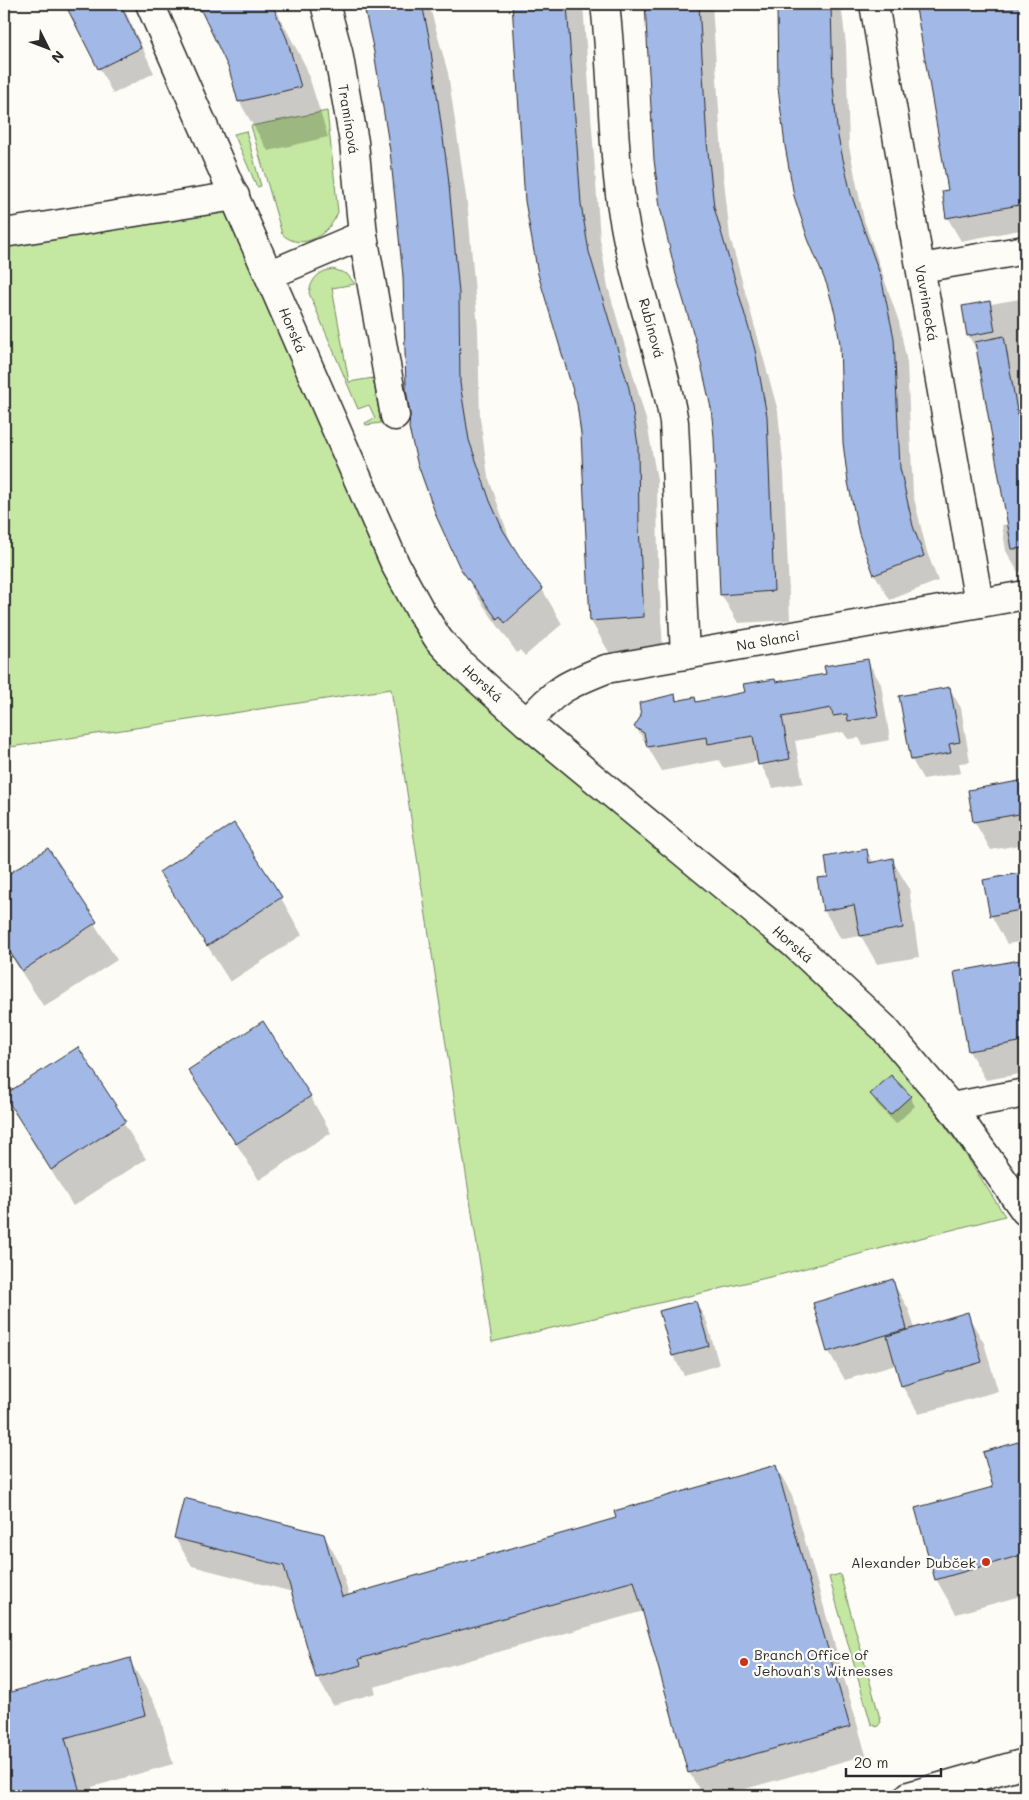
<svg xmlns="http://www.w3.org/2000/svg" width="1029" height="1800" viewBox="0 0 1029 1800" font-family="Mali,sans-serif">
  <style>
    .green { fill: #c4e7a1; stroke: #788966 }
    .shadow { fill: #0003 }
    .building { fill: #a2b8e6; stroke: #2b2b2b }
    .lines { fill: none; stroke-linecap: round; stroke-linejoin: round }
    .minor-casing { stroke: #2b2b2b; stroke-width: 31 }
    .minor { stroke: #fdfcf7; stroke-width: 28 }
    .poi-dot { fill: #c8321e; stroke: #fdfcf7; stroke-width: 2 }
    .labels { text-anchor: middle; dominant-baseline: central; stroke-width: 4.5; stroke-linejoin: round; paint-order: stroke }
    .street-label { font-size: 14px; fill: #2b2b2b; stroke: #fdfcf7 }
    .poi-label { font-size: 14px; fill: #2b2b2b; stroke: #fdfcf7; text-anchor: end }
  </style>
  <rect width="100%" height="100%" fill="#fdfcf7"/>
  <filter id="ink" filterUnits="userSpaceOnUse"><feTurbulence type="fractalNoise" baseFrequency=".02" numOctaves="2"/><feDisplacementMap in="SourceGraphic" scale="10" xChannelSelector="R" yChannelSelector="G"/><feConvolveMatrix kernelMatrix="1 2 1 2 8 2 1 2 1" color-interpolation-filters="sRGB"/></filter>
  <g filter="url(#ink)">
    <g class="green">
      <path d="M 327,111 L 338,212 C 330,234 302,253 282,234 L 251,126 Z"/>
      <path d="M 246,131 L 261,186 L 257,187 L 234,134 Z"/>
      <path d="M 228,208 L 386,571 L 518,732 L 784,954 L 872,1036 L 910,1077 L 966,1155 L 1005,1216 L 783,1274 L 492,1342 L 391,689 L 4,748 L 4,245 Z"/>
      <path d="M 333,269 L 347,274 L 355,284 L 332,288 L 349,382 L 373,378 L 381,423 L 366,425 L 365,423 L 375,418 L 369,405 L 358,409 L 309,293 C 311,279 319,271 333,269 Z"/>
      <path d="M 840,1574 L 881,1722 L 877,1727 L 871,1724 L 829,1577 Z"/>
    </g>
    <g class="shadow">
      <path d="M 66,4 L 122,4 L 154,73 L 113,94 Z"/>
      <path d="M 199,4 L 273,4 L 306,67 L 328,137 L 268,151 L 239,101 L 230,68 Z"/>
      <path d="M 364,4 L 429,4 L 448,73 L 468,210 L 478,329 L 480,418 L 488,476 L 509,537 L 519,558 L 542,589 L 562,624 L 525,656 L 520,650 L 517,653 L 481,602 L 461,567 L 412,413 L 399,225 L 392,151 L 376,52 Z"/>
      <path d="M 512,4 L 583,4 L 600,239 L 608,287 L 647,423 L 657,480 L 658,561 L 663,651 L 610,654 L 591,621 L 582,434 Z"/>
      <path d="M 645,4 L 712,4 L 723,171 L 730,237 L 778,411 L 784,472 L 790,620 L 738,623 L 721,594 L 715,437 L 712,408 Z"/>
      <path d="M 777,4 L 841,4 L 846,45 L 849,146 L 864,220 L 899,322 L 907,363 L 913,494 L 927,552 L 938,581 L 890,600 L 875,575 L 860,534 L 842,344 L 836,313 L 781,111 Z"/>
      <path d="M 911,4 L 1025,4 L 1025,229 L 961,241 L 947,217 L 950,191 L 919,19 Z"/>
      <path d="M 1025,298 L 1025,571 L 1018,572 L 1006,551 L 1002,525 L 1009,524 L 979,354 L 968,335 L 990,302 L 991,304 Z"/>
      <path d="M 867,660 L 881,684 L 890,740 L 863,745 L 859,738 L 848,739 L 843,732 L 795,741 L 803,783 L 773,788 L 759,761 L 723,768 L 719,760 L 662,771 L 636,727 L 675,696 L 678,702 L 694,698 L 697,703 L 746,693 L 776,683 L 827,675 Z"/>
      <path d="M 950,689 L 961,708 L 970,762 L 959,763 L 961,773 L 923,779 L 912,760 L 901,697 Z"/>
      <path d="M 1025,781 L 1025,844 L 991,850 L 974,821 L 969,791 Z"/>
      <path d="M 48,850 L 117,960 L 44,1007 L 4,945 L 4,879 Z"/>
      <path d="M 866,850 L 874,863 L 892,860 L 909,888 L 919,957 L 877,964 L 861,936 L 841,939 L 824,910 Z"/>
      <path d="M 161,872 L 281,898 L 302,935 L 230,982 Z"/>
      <path d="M 1025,874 L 1025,941 L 1007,944 L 991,915 L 985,881 Z"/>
      <path d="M 1025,961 L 1025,1073 L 986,1080 L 969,1051 L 955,973 Z"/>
      <path d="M 77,1049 L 146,1159 L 73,1206 L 5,1096 Z"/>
      <path d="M 190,1070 L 310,1096 L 331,1133 L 259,1180 Z"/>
      <path d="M 872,1095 L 910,1097 L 915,1106 L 896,1124 L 877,1104 Z"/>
      <path d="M 892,1281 L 909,1310 L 915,1329 L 967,1314 L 984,1343 L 998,1391 L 919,1414 L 902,1386 L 896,1365 L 845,1380 L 829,1352 L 815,1303 Z"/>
      <path d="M 696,1302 L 707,1322 L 719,1365 L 684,1375 L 673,1356 L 661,1312 Z"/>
      <path d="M 1025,1441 L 1025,1598 L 1024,1595 L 956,1614 L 936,1579 L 994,1488 L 984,1453 Z"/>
      <path d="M 776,1466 L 792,1495 L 866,1755 L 720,1796 L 703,1796 L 689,1772 L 644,1611 L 374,1687 L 376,1693 L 333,1705 L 317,1677 L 293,1592 L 192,1566 L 175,1538 L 324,1535 L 340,1564 L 349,1596 L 618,1519 Z"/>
      <path d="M 129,1659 L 158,1709 L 173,1764 L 92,1787 L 95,1796 L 4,1796 L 4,1689 L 5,1695 Z"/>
    </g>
    <g class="building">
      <path d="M 65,4 L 120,4 L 141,48 L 98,69 Z"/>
      <path d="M 198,4 L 272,4 L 287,39 L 301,87 L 238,102 L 229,69 Z"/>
      <path d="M 367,4 L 422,4 L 429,37 L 448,174 L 459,293 L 460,383 L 469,440 L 490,501 L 503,530 L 528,570 L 543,589 L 505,623 L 500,616 L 497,619 L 460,568 L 437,518 L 417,462 L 409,428 L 410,414 L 406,389 L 403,276 L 390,151 L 374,52 L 365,11 L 369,9 Z"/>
      <path d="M 512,4 L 567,4 L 581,204 L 589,252 L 629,388 L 638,445 L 639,526 L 644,617 L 590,621 L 581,434 L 577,404 L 538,274 L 525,201 Z"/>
      <path d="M 645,4 L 699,4 L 707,142 L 714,207 L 755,350 L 767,416 L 774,591 L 720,595 L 714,437 L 711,408 L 697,346 L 676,275 L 660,207 L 654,160 Z"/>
      <path d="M 777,4 L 831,4 L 833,87 L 838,137 L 851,194 L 881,277 L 894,338 L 900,468 L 913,526 L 924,556 L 874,575 L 859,534 L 848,482 L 843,443 L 840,344 L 835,313 L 827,285 L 808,239 L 794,196 L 785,146 L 778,87 Z"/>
      <path d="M 942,4 L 1022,4 L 1025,22 L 1025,204 L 946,218 L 942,191 L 948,190 L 916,8 Z"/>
      <path d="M 990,301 L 995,331 L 967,336 L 962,306 Z"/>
      <path d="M 1004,336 L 1025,457 L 1025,548 L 1012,549 L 975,342 Z"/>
      <path d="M 868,659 L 878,716 L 848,721 L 847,714 L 833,716 L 831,708 L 782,717 L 790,759 L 758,765 L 753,736 L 708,744 L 707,737 L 647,747 L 644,733 L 634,727 L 641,716 L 639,703 L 675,694 L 676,701 L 695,697 L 696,702 L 745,692 L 743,684 L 775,679 L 776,682 L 826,674 L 824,666 Z"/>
      <path d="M 950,687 L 960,742 L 949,744 L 951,753 L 911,760 L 899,696 Z"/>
      <path d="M 1025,780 L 1025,813 L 973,822 L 968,790 Z"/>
      <path d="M 234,823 L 282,897 L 207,946 L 159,872 Z"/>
      <path d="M 48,848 L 97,922 L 22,971 L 4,943 L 4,877 Z"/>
      <path d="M 867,849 L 869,863 L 893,858 L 903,928 L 860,936 L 854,905 L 823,911 L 817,878 L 828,877 L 825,857 Z"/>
      <path d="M 1025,872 L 1025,909 L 990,916 L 983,880 Z"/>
      <path d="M 1025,959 L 1025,1041 L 968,1051 L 954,972 Z"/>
      <path d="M 263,1021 L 311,1096 L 236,1144 L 188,1070 Z"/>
      <path d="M 78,1047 L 126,1121 L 51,1170 L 4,1095 Z"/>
      <path d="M 891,1075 L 911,1096 L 890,1115 L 870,1094 Z"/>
      <path d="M 893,1279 L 907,1329 L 827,1352 L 813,1303 Z"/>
      <path d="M 696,1301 L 709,1346 L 672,1356 L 659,1311 Z"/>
      <path d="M 968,1312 L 982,1362 L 901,1386 L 887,1336 Z"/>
      <path d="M 1025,1440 L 1025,1554 L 935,1580 L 915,1508 L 993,1487 L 983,1452 Z"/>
      <path d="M 776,1465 L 850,1727 L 688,1773 L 634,1581 L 359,1659 L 361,1665 L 316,1678 L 284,1566 L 174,1538 L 184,1498 L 324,1534 L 342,1597 L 616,1518 L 614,1511 Z"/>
      <path d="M 130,1658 L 145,1715 L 65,1738 L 81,1796 L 4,1796 L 4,1694 Z"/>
    </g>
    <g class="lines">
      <defs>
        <g id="minor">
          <path d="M 150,4 L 396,566 L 421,612 L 439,640 L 462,665 L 527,723 L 793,943 L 884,1028 L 951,1107 L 1025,1211"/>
          <path d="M 325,4 L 338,52 L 354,142 L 363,235 L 395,416"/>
          <path d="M 605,4 C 614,79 611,156 626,231 C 638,295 663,357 674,422 L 685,655"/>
          <path d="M 874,4 L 979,603"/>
          <path d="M 4,233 L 235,196"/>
          <path d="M 921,268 L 1025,250"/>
          <path d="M 269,275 L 363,235"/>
          <path d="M 527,723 C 554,690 568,684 606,669 L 1025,595"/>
          <path d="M 951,1107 L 1025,1093"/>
          <path d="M 909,1796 L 1025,1763"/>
        </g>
      </defs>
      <use href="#minor" class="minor-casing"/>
      <use href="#minor" class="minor"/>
    </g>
  </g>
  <g class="poi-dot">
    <circle cx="986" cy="1562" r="5"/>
    <circle cx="744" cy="1662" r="5"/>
  </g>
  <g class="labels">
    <g class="street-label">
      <text transform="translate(349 119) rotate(81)">Tramínová</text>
      <text transform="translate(927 303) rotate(80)">Vavrinecká</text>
      <text transform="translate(652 328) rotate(75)">Rubínová</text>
      <text transform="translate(293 330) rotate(67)">Horská</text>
      <text transform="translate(768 640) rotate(-10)">Na Slanci</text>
      <text transform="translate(483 683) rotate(42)">Horská</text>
      <text transform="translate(793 944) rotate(41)">Horská</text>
    </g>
    <g class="poi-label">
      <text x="976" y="1562">Alexander Dubček</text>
      <text x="754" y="1654" text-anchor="start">Branch Office of<tspan x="754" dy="16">Jehovah's Witnesses</tspan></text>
    </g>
  </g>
  <rect width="1029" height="1800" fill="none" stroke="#fdfcf7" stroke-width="20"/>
  <rect x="10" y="10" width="1009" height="1780" fill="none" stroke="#2b2b2b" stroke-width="2" filter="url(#ink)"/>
  <g transform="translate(48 48) rotate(132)" stroke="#fdfcf7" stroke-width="4" paint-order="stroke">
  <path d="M0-4L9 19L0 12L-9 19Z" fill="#2b2b2b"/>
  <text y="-8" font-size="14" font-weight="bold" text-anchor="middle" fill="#2b2b2b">N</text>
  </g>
  <path d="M846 1768v8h95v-8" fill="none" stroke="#2b2b2b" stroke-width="2.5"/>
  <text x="854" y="1768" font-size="15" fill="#2b2b2b" stroke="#fdfcf7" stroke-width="4" paint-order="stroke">20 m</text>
</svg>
